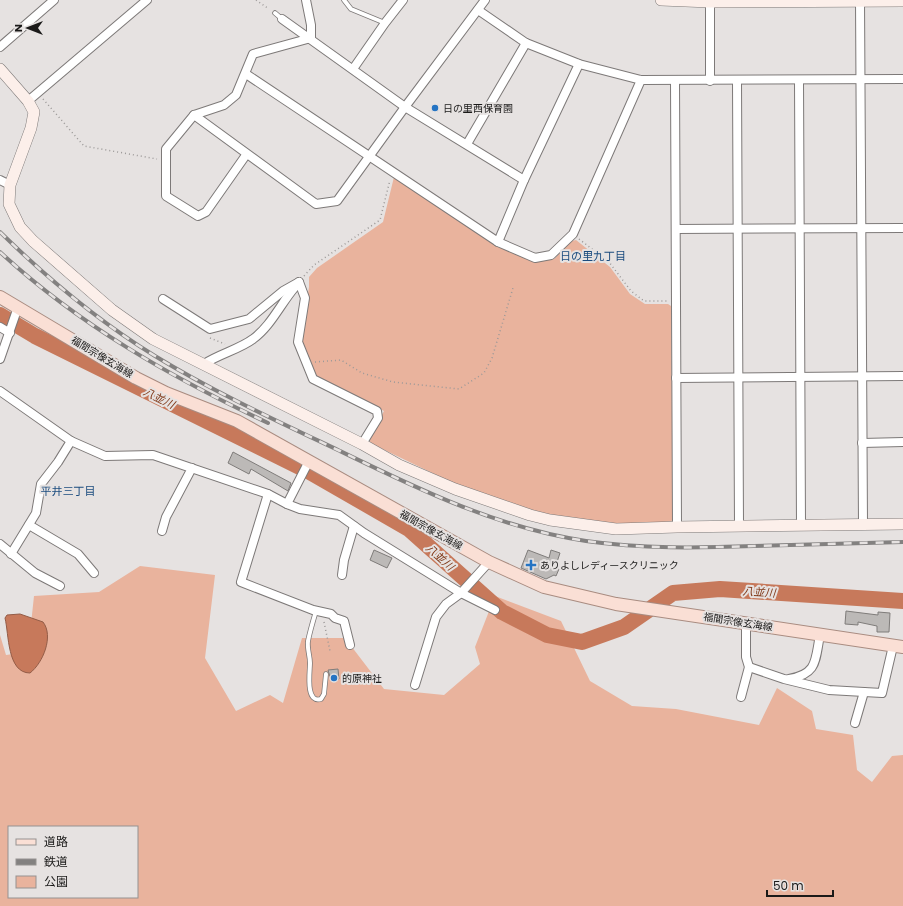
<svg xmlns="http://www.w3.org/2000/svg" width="903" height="906" viewBox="0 0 903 906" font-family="Poppins,'Noto Sans JP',sans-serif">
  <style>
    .green { fill: #e9b39d; fill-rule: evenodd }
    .water { fill: #c7795b; stroke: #935c47 }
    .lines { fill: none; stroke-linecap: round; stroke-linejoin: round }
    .river { stroke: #c7795b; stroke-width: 16 }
    .building { fill: #bcb9b7; stroke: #7f7c7a }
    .lane-casing { stroke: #7d7978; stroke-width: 5.5 }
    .street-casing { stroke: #7d7978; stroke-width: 10 }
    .secondary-casing { stroke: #7d7978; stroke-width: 12 }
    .primary-casing { stroke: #a98c81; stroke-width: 14 }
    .path { stroke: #9c9998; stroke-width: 1.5; stroke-dasharray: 1 3; stroke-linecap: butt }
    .lane { stroke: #fff; stroke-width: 4 }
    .street { stroke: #fff; stroke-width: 8 }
    .secondary { stroke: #fcefea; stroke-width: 11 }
    .primary { stroke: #fadfd5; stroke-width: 12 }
    .rail-casing { stroke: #838180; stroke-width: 4 }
    .rail { stroke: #e6e2e1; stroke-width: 2.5; stroke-dasharray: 8; stroke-linecap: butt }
    .poi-dot { fill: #2574c3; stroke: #e6e2e1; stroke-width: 1.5 }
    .labels { text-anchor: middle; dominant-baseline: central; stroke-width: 4; stroke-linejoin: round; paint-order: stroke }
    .poi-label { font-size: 10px; fill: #1b1a19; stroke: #e6e2e1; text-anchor: start }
    .street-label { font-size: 10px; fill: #1b1a19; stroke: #e6e2e1 }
    .neighbourhood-label { font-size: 11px; fill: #1a4b7e; stroke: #e6e2e1 }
    .water-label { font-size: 11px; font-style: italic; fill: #813919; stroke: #e6e2e1 }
  </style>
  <rect width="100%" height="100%" fill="#e6e2e1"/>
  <g class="green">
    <path d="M 394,177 L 496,246 L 534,261 L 554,259 L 572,241 L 576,240 L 610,267 L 630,294 L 645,304 L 668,304 L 671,306 L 673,519 L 670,523 L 608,525 L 547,515 L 519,507 L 453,483 L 370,443 L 370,437 L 384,411 L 315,376 L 301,340 L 309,287 L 309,277 L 317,268 L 383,222 Z"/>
    <path d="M 140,566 L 215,575 L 205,658 L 236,711 L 270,695 L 283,703 L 302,638 L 345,638 L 384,689 L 444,695 L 480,664 L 475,647 L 495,596 L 561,621 L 590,681 L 632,706 L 676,709 L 759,725 L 777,688 L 812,711 L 816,729 L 853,735 L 857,770 L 872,782 L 892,756 L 903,755 L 903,906 L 0,906 L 0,635 L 6,655 L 28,652 L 34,596 L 99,592 ZM 9,827 L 137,827 L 137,897 L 9,897 Z"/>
  </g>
  <path class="water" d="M 20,614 L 43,622 C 54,636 43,663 30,673 C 7,673 9,634 5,618 L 7,615 Z"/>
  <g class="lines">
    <path class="river" d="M 0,315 L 35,336 L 310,472 L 409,529 L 502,612 L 547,635 L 582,642 L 624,627 L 673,593 L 720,589 L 903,601"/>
  </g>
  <g class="building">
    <path d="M 233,452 L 291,483 L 288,491 L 251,469 L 249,474 L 228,463 Z"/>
    <path d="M 374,550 L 392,558 L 387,568 L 370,560 Z"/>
    <path d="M 528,550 L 549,558 L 551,550 L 560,553 L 555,568 L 559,569 L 556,576 L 554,575 L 546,579 L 521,568 Z"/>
    <path d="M 846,611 L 878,615 L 878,612 L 890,613 L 889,632 L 877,632 L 877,626 L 858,622 L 858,625 L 845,624 Z"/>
    <path d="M 338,669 L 339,679 L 331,680 L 328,670 Z"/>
  </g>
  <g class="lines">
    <defs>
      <g id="lane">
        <path d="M 344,0 L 351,9 L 385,23"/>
        <path d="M 275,13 L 282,19"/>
        <path d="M 316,611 C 313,621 310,631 308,641 C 307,649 310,656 310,663 C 310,671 305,704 321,699 L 324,694 L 326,674"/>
      </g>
      <g id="street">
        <path d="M 306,0 L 311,25 L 311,38"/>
        <path d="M 860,0 L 863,525"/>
        <path d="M 478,10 L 526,43 L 579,64 L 641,80 L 903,79"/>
        <path d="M 282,19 L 405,107 L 524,180"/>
        <path d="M 0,47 L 54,0"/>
        <path d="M 353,69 L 385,23 L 403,0"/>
        <path d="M 246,74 L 498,242 L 535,258 L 551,255 L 573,234 L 641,80"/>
        <path d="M 799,80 L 801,526"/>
        <path d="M 675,81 L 677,527"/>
        <path d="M 710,81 L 710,0"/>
        <path d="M 737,81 L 739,526"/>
        <path d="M 28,101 L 147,0"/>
        <path d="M 194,115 L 316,204 L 337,201 L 405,107 L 485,0"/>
        <path d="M 467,144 L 526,43"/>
        <path d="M 246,155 L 206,212 L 198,216 L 166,196 L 166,149 L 194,115 L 224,105 L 236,95 L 253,54 L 311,38"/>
        <path d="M 0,180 L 10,185"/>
        <path d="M 676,229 L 903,228"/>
        <path d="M 498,242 L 524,180 L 579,64"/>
        <path d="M 299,282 L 305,298 L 298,342 L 313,379 L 377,411 L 378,418 L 362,444"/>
        <path d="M 163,299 L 210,329 L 249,319 L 283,291 L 299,282"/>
        <path d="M 0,327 L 10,333"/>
        <path d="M 0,359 L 18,307"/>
        <path d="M 204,364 C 219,354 240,349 253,339 C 271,326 281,303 295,287"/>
        <path d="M 676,378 L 903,376"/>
        <path d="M 0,391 L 71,441 L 105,456 L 153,455 L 268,494 L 287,504 L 300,509 L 339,515 L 364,533 L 461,593 L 495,610"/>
        <path d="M 862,443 L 903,442"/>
        <path d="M 268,494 L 241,582 L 313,610 L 331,614 L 335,618 L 344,621 L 350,645"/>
        <path d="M 287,504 L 309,461"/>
        <path d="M 29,525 L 78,554 L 94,573"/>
        <path d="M 162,531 L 166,517 L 192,468"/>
        <path d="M 0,544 L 35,573 L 60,586"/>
        <path d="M 11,554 L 36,513 L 41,484 L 58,462 L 71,441"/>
        <path d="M 342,575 L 344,560 L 354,526"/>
        <path d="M 749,667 L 784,679 L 829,690 L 882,693 L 893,646"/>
        <path d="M 789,679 C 818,674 815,660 820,635"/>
        <path d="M 415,685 L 436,617 L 446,604 L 461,593 L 489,562"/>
        <path d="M 741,697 L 749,667 L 746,657 L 746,623"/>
        <path d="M 855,723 L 864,692"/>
      </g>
      <g id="secondary">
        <path d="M 661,0 L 710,2 L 903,1"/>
        <path d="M 0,69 L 28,101 L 34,112 L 31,128 L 10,185 L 9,204 L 20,227 L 33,241 L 112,310 L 153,339 L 362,444 L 399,465 L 455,489 L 530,515 L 550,520 L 616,529 L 677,527 L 903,524"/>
      </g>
      <path id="primary" d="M 0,297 L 136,378 L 166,393 L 237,421 L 489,562 L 544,587 L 616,604 L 903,647"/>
    </defs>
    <use href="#lane" class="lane-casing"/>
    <use href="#street" class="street-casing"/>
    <use href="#secondary" class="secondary-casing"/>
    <use href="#primary" class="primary-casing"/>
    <g class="path">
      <path d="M 256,0 L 269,9"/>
      <path d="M 43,99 L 84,146 L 157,159"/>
      <path d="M 579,239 L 609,262 L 631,291 L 644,301 L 667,301"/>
      <path d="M 304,276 L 314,265 L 380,220 L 390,180"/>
      <path d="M 210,338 L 225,344"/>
      <path d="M 315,362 L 341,360 L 362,373 L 393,382 L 459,389 L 484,373 L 492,358 L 513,288"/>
      <path d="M 324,622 L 330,651"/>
    </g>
    <use href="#lane" class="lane"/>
    <use href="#street" class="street"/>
    <use href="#secondary" class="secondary"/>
    <use href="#primary" class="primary"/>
    <defs>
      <g id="rail">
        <path d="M 0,232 C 47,278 98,321 155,356 C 214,392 277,421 340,451 C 418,489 498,528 586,541 C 642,549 698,548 754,546 C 804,545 853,543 903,542"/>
        <path d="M 0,252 C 79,325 171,377 268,423"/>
      </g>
    </defs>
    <use href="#rail" class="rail-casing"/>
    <use href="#rail" class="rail"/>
  </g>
  <g class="poi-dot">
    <circle cx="435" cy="108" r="4"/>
    <path d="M529 559h4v4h4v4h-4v4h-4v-4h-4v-4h4z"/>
    <circle cx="334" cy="678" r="4"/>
  </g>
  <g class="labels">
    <g class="poi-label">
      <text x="443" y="108">日の里西保育園</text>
      <text x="540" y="565">ありよしレディースクリニック</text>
      <text x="342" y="678">的原神社</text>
    </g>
    <g class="street-label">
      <text transform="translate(102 357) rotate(31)">福間宗像玄海線</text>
      <text transform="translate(431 530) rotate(29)">福間宗像玄海線</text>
      <text transform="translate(738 622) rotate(9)">福間宗像玄海線</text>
    </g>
    <g class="neighbourhood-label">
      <text x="593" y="256">日の里九丁目</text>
      <text x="68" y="491">平井三丁目</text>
    </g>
    <g class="water-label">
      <text transform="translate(159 398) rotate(26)">八並川</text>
      <text transform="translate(440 557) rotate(42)">八並川</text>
      <text transform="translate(759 592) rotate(4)">八並川</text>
    </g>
  </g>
  <rect x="8" y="826" width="130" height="72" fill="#e6e2e1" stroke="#959291"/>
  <rect x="16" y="839" width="20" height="6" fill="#fadfd5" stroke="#959291"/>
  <text x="44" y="846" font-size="12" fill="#1b1a19">道路</text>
  <rect x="16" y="859" width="20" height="6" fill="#838180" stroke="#959291"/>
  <text x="44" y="866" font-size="12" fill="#1b1a19">鉄道</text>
  <rect x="16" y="876" width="20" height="12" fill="#e9b39d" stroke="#959291"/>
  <text x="44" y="886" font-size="12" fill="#1b1a19">公園</text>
  <g transform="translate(28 28) rotate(270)" stroke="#e6e2e1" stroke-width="3" paint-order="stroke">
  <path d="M0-3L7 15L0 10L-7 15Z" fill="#1b1a19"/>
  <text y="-6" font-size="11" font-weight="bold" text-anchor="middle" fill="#1b1a19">N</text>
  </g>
  <path d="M767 890v6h66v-6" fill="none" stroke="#1b1a19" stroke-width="2"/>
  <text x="773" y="890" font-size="12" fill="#1b1a19" stroke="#e6e2e1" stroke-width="3" paint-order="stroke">50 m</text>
</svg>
